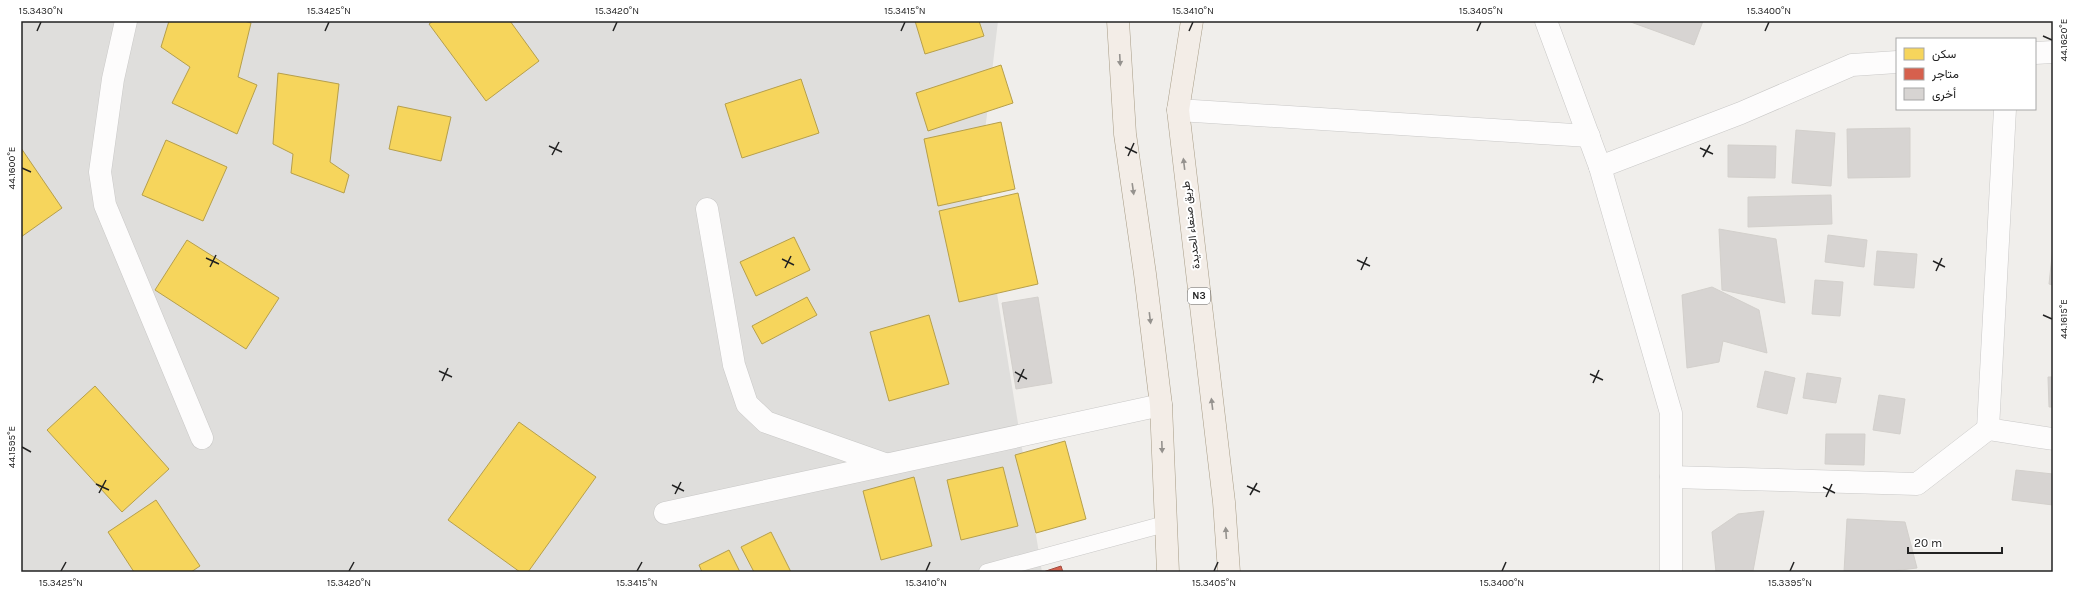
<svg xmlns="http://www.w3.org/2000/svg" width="2074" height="593" viewBox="0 0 2074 593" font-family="Karla,Vazirmatn,sans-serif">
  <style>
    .residential { fill: #dfdedc }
    .homes { fill: #f6d55c; stroke: #b69f4b }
    .shops { fill: #d6604d; stroke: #a04d40 }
    .building { fill: #d7d4d2; stroke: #d3d0cc }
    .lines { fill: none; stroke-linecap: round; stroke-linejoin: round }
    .lane-casing { stroke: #c9c8c7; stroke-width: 17 }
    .street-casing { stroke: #c9c8c7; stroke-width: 23 }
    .primary-casing { stroke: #a79c86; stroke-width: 23 }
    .lane { stroke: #fdfcfc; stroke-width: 16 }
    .street { stroke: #fdfcfc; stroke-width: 22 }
    .primary { stroke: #f3ede7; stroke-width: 22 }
    .oneway { fill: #95928e }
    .ticks { fill: none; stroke: #222; stroke-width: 1.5 }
    .labels { text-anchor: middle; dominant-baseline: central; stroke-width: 4; stroke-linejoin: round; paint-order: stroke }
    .shield { fill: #fff; stroke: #646464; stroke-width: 1 }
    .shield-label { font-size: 10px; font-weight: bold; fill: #222 }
    .street-label { font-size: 11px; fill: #222; stroke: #fff }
    .neatline { fill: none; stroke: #222; stroke-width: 1.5 }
    .ticks-label { font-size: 10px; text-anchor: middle; fill: #222 }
  </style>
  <rect width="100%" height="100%" fill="#f0eeeb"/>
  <path class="residential" d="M 21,21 L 998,21 L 979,182 L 1042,572 L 21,572 Z"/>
  <g class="homes">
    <path d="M 169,21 L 244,21 L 251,23 L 238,77 L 257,85 L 237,134 L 172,103 L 190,67 L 161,47 Z"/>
    <path d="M 433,21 L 510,21 L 539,61 L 486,101 L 429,24 Z"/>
    <path d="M 915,21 L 979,21 L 984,36 L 925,54 Z"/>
    <path d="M 1001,65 L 1013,103 L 928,131 L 916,93 Z"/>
    <path d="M 278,73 L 339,84 L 330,162 L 349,175 L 344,193 L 291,173 L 293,154 L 273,144 Z"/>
    <path d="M 801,79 L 819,133 L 742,158 L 725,104 Z"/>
    <path d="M 398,106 L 451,117 L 441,161 L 389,149 Z"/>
    <path d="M 1001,122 L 1015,189 L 938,206 L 924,139 Z"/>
    <path d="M 166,140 L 227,167 L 203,221 L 142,195 Z"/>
    <path d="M 21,148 L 62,208 L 21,237 Z"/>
    <path d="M 1018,193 L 1038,284 L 959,302 L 939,211 Z"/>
    <path d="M 794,237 L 810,270 L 756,296 L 740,262 Z"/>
    <path d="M 187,240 L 279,298 L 246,349 L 155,290 Z"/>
    <path d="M 807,297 L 817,315 L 762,344 L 752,326 Z"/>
    <path d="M 929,315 L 949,384 L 889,401 L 870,332 Z"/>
    <path d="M 95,386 L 169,469 L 122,512 L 47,430 Z"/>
    <path d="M 519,422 L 596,477 L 528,572 L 520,572 L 448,520 Z"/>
    <path d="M 1065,441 L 1086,519 L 1036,533 L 1015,455 Z"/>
    <path d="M 1003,467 L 1018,526 L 961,540 L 947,480 Z"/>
    <path d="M 914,477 L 932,546 L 881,560 L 863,491 Z"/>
    <path d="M 156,500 L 200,566 L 191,572 L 134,572 L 108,532 Z"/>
    <path d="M 771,532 L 791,572 L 754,572 L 741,547 Z"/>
    <path d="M 729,550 L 740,572 L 702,572 L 699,565 Z"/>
  </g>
  <path class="shops" d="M 1061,566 L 1063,572 L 1043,572 Z"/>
  <g class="building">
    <path d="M 1628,21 L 1703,21 L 1694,45 Z"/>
    <path d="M 1910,128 L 1910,177 L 1848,178 L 1847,129 Z"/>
    <path d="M 1796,130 L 1835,133 L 1831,186 L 1792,183 Z"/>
    <path d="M 1728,145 L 1776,146 L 1775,178 L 1728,177 Z"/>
    <path d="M 1831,195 L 1832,224 L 1748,227 L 1748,197 Z"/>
    <path d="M 1719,229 L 1776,239 L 1785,303 L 1722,290 Z"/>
    <path d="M 1828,235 L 1867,240 L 1864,267 L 1825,262 Z"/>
    <path d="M 2053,247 L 2053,285 L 2049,284 Z"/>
    <path d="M 1877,251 L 1917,254 L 1914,288 L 1874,285 Z"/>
    <path d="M 1815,280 L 1843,282 L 1840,316 L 1812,314 Z"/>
    <path d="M 1712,287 L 1759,310 L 1767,353 L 1723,341 L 1719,362 L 1687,368 L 1682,295 Z"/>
    <path d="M 1038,297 L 1052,383 L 1016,389 L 1002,303 Z"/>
    <path d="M 1765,371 L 1795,378 L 1787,414 L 1757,407 Z"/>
    <path d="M 1807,373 L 1841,378 L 1836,403 L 1803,398 Z"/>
    <path d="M 2048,377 L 2053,377 L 2053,407 L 2049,407 Z"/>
    <path d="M 1879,395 L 1905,399 L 1900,434 L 1873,430 Z"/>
    <path d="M 1826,434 L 1865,434 L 1864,465 L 1825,464 Z"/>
    <path d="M 2016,470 L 2053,474 L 2053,505 L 2012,500 Z"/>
    <path d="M 1764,511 L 1753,571 L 1716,572 L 1712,532 L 1738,514 Z"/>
    <path d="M 1847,519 L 1905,522 L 1917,568 L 1884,572 L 1844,572 Z"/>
  </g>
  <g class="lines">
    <defs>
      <path id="lane" d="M 987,572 L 1165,524"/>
      <g id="street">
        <path d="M 126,21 L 113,79 L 100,172 L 105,205 L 202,438"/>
        <path d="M 1546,21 L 1600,167 L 1741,113 L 1852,65 L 1897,62"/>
        <path d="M 2035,53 L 2053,52"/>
        <path d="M 2005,109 L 1988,429 L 2053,439"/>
        <path d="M 1178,110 L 1589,136"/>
        <path d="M 1600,167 L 1671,413 L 1671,572"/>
        <path d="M 707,209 L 734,365 L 747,404 L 766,422 L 885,464"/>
        <path d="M 1671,477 L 1917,484 L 1988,429"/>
        <path d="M 665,513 L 1161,405"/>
      </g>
      <g id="primary">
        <path d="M 1118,21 L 1125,134 L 1145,274 L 1161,405 L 1168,572"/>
        <path d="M 1192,21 L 1178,110 L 1224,502 L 1229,572"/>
      </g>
    </defs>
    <use href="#lane" class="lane-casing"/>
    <use href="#street" class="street-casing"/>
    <use href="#primary" class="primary-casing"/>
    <use href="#lane" class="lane"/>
    <use href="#street" class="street"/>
    <use href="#primary" class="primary"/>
  </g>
  <defs><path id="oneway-solid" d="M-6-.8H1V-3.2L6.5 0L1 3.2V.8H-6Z"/></defs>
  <g class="oneway">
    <use href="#oneway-solid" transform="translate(1120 60) rotate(87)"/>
    <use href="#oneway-solid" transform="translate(1184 164) rotate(-97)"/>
    <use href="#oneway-solid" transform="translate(1133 189) rotate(82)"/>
    <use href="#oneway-solid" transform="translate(1150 318) rotate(83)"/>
    <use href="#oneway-solid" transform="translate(1212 404) rotate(-97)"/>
    <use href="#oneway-solid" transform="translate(1162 447) rotate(88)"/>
    <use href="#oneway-solid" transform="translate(1226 533) rotate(-94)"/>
  </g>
  <path class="ticks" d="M 37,31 L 41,22M 325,31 L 329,22M 613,31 L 617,22M 901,31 L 905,22M 1189,31 L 1193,22M 1477,31 L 1481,22M 1765,31 L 1769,22M 2043,36 L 2052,40M 549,146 L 562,152M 1125,147 L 1137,153M 1700,148 L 1713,154M 552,155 L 559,142M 1128,156 L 1134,143M 1703,157 L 1710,145M 22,168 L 31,172M 206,258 L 219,264M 782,259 L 794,265M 1357,260 L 1370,266M 1933,261 L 1945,267M 210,267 L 216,255M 785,268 L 791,256M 1361,270 L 1367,257M 1936,271 L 1942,258M 2043,315 L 2052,319M 439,371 L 452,377M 1015,372 L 1027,379M 1590,374 L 1603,380M 442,381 L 448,368M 1018,382 L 1024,369M 1593,383 L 1599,370M 22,447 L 31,452M 96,484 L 109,490M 672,485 L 684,491M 1247,486 L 1260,492M 1823,487 L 1835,493M 99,493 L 106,480M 675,494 L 681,482M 1250,495 L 1257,483M 1826,497 L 1832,484M 61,571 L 66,562M 349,571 L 354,562M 637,571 L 642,562M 926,571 L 930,562M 1214,571 L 1218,562M 1502,571 L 1506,562M 1790,571 L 1794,562"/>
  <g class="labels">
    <rect class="shield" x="1188" y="288" width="22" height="16" rx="3"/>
    <g class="shield-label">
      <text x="1199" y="296">N3</text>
    </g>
    <g class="street-label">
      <text transform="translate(1191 225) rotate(-97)">طريق صنعاء الحديدة</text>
    </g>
  </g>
  <rect width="2074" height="593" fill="none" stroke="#ffffff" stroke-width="44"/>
  <rect x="1896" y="38" width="140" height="72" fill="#ffffff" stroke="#a7a7a7"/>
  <rect x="1904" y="48" width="20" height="12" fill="#f6d55c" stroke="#a7a7a7"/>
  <text x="1932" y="58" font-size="12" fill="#222222">سكن</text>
  <rect x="1904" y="68" width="20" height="12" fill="#d6604d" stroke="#a7a7a7"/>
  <text x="1932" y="78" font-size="12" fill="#222222">متاجر</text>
  <rect x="1904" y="88" width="20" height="12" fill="#d7d4d2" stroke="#a7a7a7"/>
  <text x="1932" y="98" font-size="12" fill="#222222">أخرى</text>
  <path d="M1908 547v6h94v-6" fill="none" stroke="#222222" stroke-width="2"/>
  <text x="1914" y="547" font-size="12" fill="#222222" stroke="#ffffff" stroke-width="3" paint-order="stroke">20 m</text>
  <rect x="22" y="22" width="2030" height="549" class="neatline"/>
  <g class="ticks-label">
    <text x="41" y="14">15.3430°N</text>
    <text x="329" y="14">15.3425°N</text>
    <text x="617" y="14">15.3420°N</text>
    <text x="905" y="14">15.3415°N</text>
    <text x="1193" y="14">15.3410°N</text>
    <text x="1481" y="14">15.3405°N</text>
    <text x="1769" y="14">15.3400°N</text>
    <text transform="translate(2063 40) rotate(-90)" y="4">44.1620°E</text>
    <text transform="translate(11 168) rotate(-90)" y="4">44.1600°E</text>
    <text transform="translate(2063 319) rotate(-90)" y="4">44.1615°E</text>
    <text transform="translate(11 447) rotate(-90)" y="4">44.1595°E</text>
    <text x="61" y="586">15.3425°N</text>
    <text x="349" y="586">15.3420°N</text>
    <text x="637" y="586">15.3415°N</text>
    <text x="926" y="586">15.3410°N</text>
    <text x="1214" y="586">15.3405°N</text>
    <text x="1502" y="586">15.3400°N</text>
    <text x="1790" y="586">15.3395°N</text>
  </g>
</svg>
